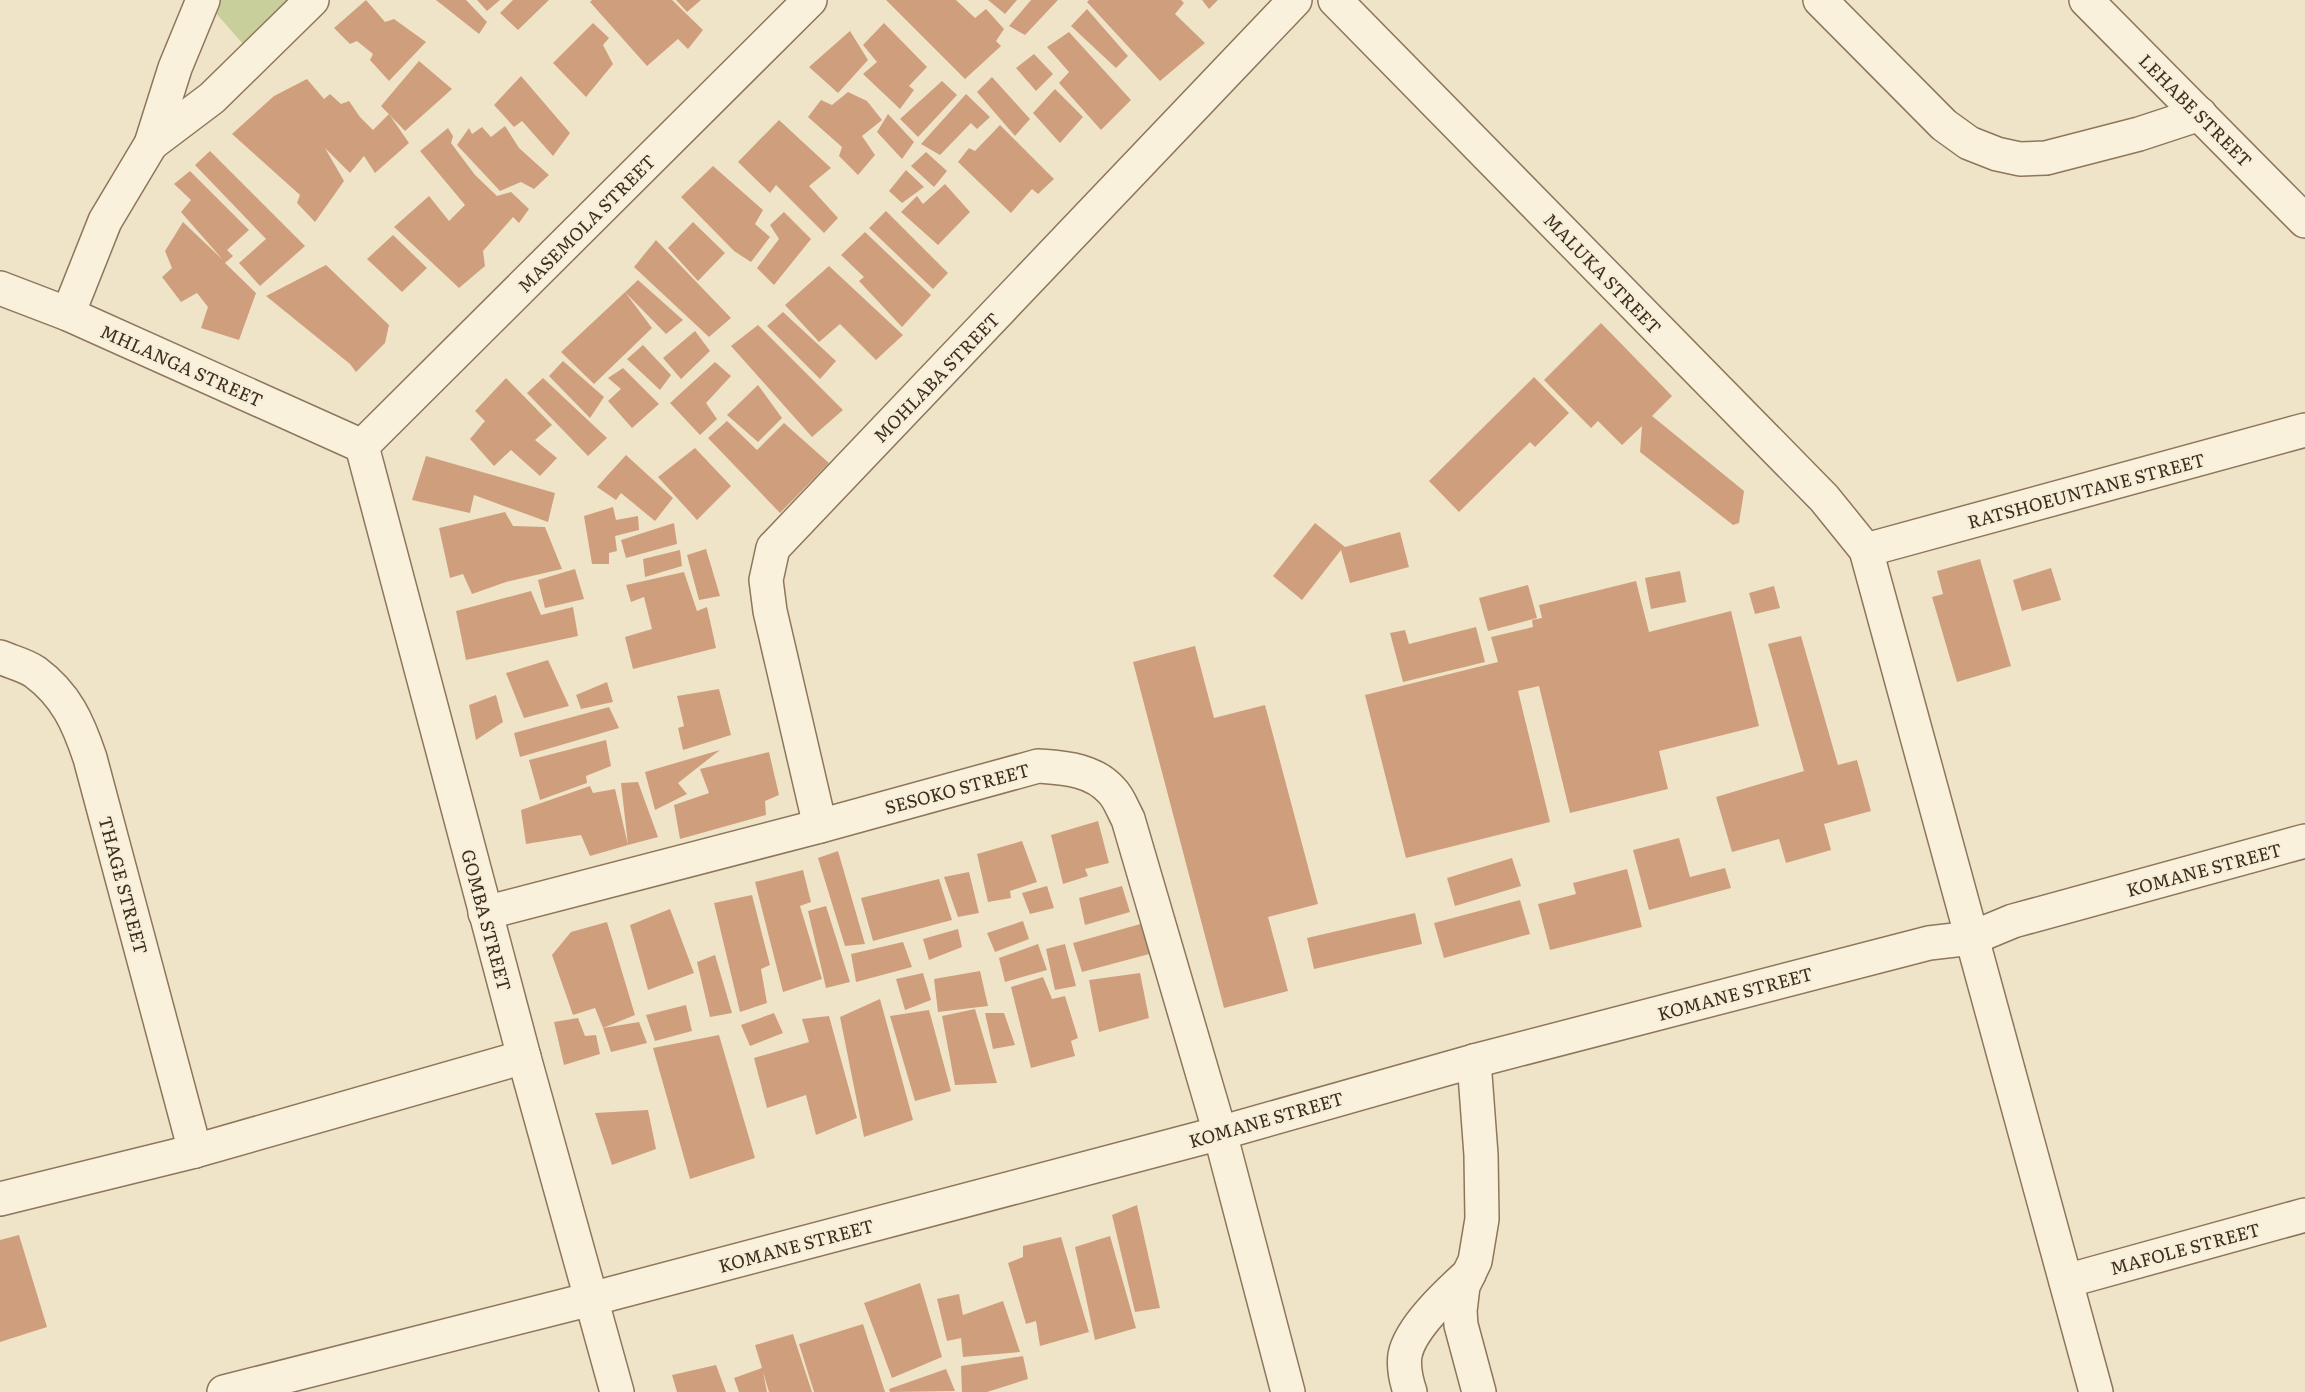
<svg xmlns="http://www.w3.org/2000/svg" width="2305" height="1392" viewBox="0 0 2305 1392" font-family="Literata,serif">
  <style>
    .green { fill: #c9cf9b }
    .building { fill: #cf9f7d }
    .lines { fill: none; stroke-linecap: round; stroke-linejoin: round }
    .minor-casing { stroke: #8d765c; stroke-width: 36 }
    .minor { stroke: #faf1dc; stroke-width: 33 }
    .labels { text-anchor: middle; dominant-baseline: central; stroke-width: 4.5; stroke-linejoin: round; paint-order: stroke }
    .street-label { font-size: 18px; fill: #3d2e20; stroke: #f7eed8 }
  </style>
  <rect width="100%" height="100%" fill="#f0e4c8"/>
  <path class="green" d="M 219,0 L 288,0 L 243,44 L 214,11 Z"/>
  <g class="building">
    <path d="M 366,0 L 385,22 L 394,19 L 426,42 L 389,81 L 370,60 L 373,54 L 357,41 L 350,44 L 334,28 Z"/>
    <path d="M 436,0 L 466,0 L 487,22 L 479,34 Z"/>
    <path d="M 477,0 L 500,0 L 487,11 Z"/>
    <path d="M 513,0 L 549,0 L 518,30 L 500,13 Z"/>
    <path d="M 592,0 L 672,0 L 703,30 L 688,49 L 678,39 L 647,66 L 590,2 Z"/>
    <path d="M 676,0 L 701,0 L 687,12 Z"/>
    <path d="M 886,0 L 956,0 L 975,18 L 986,9 L 1004,29 L 996,41 L 1001,46 L 965,79 Z"/>
    <path d="M 988,0 L 1017,0 L 1005,14 Z"/>
    <path d="M 1031,0 L 1058,0 L 1025,35 L 1009,26 Z"/>
    <path d="M 1089,0 L 1181,0 L 1184,3 L 1175,14 L 1205,43 L 1160,81 L 1087,2 Z"/>
    <path d="M 1202,0 L 1218,0 L 1209,9 Z"/>
    <path d="M 1087,9 L 1128,56 L 1116,68 L 1071,26 Z"/>
    <path d="M 593,23 L 609,38 L 603,45 L 613,64 L 586,97 L 553,63 Z"/>
    <path d="M 884,23 L 927,67 L 909,86 L 914,90 L 900,109 L 863,74 L 877,62 L 863,45 Z"/>
    <path d="M 850,31 L 868,60 L 838,93 L 809,67 Z"/>
    <path d="M 1069,32 L 1131,100 L 1101,130 L 1059,83 L 1069,72 L 1047,47 Z"/>
    <path d="M 1034,54 L 1053,74 L 1036,91 L 1016,68 Z"/>
    <path d="M 419,61 L 452,89 L 405,131 L 381,106 Z"/>
    <path d="M 521,76 L 570,133 L 553,156 L 522,121 L 514,127 L 494,105 Z"/>
    <path d="M 992,77 L 1030,119 L 1015,136 L 977,92 Z"/>
    <path d="M 307,79 L 324,99 L 330,94 L 341,104 L 349,101 L 360,117 L 373,130 L 389,114 L 409,143 L 375,173 L 364,156 L 350,173 L 325,148 L 344,181 L 315,222 L 297,203 L 300,195 L 232,134 L 274,96 Z"/>
    <path d="M 942,81 L 957,95 L 918,137 L 900,119 Z"/>
    <path d="M 1055,89 L 1083,117 L 1060,143 L 1033,113 Z"/>
    <path d="M 848,92 L 867,101 L 882,120 L 862,136 L 875,155 L 858,175 L 839,156 L 842,147 L 808,117 L 821,100 L 832,105 Z"/>
    <path d="M 966,94 L 990,117 L 977,129 L 971,123 L 940,155 L 921,144 Z"/>
    <path d="M 888,114 L 914,142 L 902,159 L 877,132 Z"/>
    <path d="M 779,120 L 831,168 L 809,186 L 838,218 L 824,233 L 776,185 L 770,193 L 738,162 Z"/>
    <path d="M 1000,125 L 1054,179 L 1038,194 L 1032,189 L 1011,213 L 958,162 L 969,148 L 975,151 Z"/>
    <path d="M 505,126 L 519,148 L 549,175 L 534,189 L 521,182 L 500,191 L 457,145 L 469,128 L 472,134 L 482,127 L 491,137 Z"/>
    <path d="M 448,128 L 453,136 L 451,143 L 475,175 L 497,196 L 511,192 L 529,209 L 519,223 L 513,217 L 483,251 L 485,266 L 459,288 L 394,227 L 429,196 L 449,221 L 465,205 L 420,151 Z"/>
    <path d="M 210,151 L 305,246 L 260,286 L 239,263 L 266,239 L 195,165 Z"/>
    <path d="M 926,152 L 947,171 L 934,187 L 911,166 Z"/>
    <path d="M 713,166 L 763,210 L 755,224 L 770,237 L 751,262 L 734,251 L 681,197 Z"/>
    <path d="M 906,170 L 924,187 L 902,203 L 889,191 Z"/>
    <path d="M 190,171 L 249,230 L 227,250 L 233,256 L 225,263 L 256,293 L 239,340 L 201,328 L 208,307 L 197,293 L 181,302 L 162,277 L 172,268 L 165,251 L 183,222 L 223,260 L 181,212 L 191,200 L 174,184 Z"/>
    <path d="M 945,184 L 970,212 L 938,245 L 901,212 L 917,196 L 923,204 Z"/>
    <path d="M 886,211 L 948,273 L 933,289 L 869,228 Z"/>
    <path d="M 784,212 L 811,239 L 774,285 L 757,268 L 779,239 L 770,225 Z"/>
    <path d="M 693,222 L 725,253 L 698,281 L 668,248 Z"/>
    <path d="M 865,232 L 931,295 L 902,327 L 859,281 L 864,277 L 841,255 Z"/>
    <path d="M 393,235 L 427,268 L 402,292 L 367,259 Z"/>
    <path d="M 656,240 L 731,318 L 709,337 L 634,267 Z"/>
    <path d="M 326,265 L 389,325 L 385,343 L 356,372 L 350,364 L 266,296 Z"/>
    <path d="M 829,266 L 903,335 L 876,360 L 840,324 L 819,342 L 785,305 Z"/>
    <path d="M 638,280 L 683,320 L 666,334 L 625,292 L 652,328 L 594,384 L 561,352 Z"/>
    <path d="M 783,312 L 836,361 L 820,379 L 767,326 Z"/>
    <path d="M 1601,323 L 1672,396 L 1652,416 L 1744,491 L 1739,523 L 1733,525 L 1640,452 L 1642,426 L 1622,445 L 1598,421 L 1591,428 L 1544,380 Z"/>
    <path d="M 758,325 L 843,410 L 812,437 L 731,346 Z"/>
    <path d="M 695,331 L 710,351 L 681,379 L 663,358 Z"/>
    <path d="M 643,345 L 671,375 L 660,390 L 627,359 Z"/>
    <path d="M 563,361 L 604,397 L 590,418 L 549,376 Z"/>
    <path d="M 715,362 L 731,376 L 706,403 L 717,419 L 700,435 L 670,403 Z"/>
    <path d="M 623,368 L 659,404 L 632,428 L 608,401 L 621,389 L 608,378 Z"/>
    <path d="M 1534,377 L 1569,413 L 1535,447 L 1530,442 L 1459,512 L 1429,481 Z"/>
    <path d="M 506,378 L 552,425 L 535,440 L 557,458 L 540,476 L 511,450 L 494,466 L 470,439 L 485,421 L 475,411 Z"/>
    <path d="M 543,378 L 607,438 L 588,456 L 527,393 Z"/>
    <path d="M 758,385 L 782,418 L 758,442 L 727,415 Z"/>
    <path d="M 727,421 L 757,450 L 784,423 L 829,463 L 780,513 L 708,438 Z"/>
    <path d="M 695,448 L 731,486 L 697,520 L 658,477 Z"/>
    <path d="M 626,455 L 673,498 L 655,521 L 621,493 L 616,500 L 597,487 Z"/>
    <path d="M 426,456 L 555,493 L 548,522 L 474,495 L 470,513 L 412,500 Z"/>
    <path d="M 613,507 L 616,520 L 638,516 L 639,530 L 615,536 L 617,551 L 609,553 L 609,564 L 592,564 L 584,516 Z"/>
    <path d="M 505,512 L 513,526 L 545,527 L 562,569 L 506,582 L 472,594 L 463,574 L 450,578 L 439,528 Z"/>
    <path d="M 674,523 L 677,544 L 626,558 L 621,540 Z"/>
    <path d="M 1315,523 L 1345,547 L 1400,532 L 1409,567 L 1350,583 L 1341,550 L 1302,600 L 1273,576 Z"/>
    <path d="M 706,549 L 720,596 L 699,600 L 687,555 Z"/>
    <path d="M 680,550 L 682,566 L 645,577 L 643,559 Z"/>
    <path d="M 1980,559 L 2011,666 L 1957,682 L 1932,597 L 1943,594 L 1937,571 Z"/>
    <path d="M 2051,568 L 2061,600 L 2022,611 L 2013,580 Z"/>
    <path d="M 575,569 L 584,599 L 545,608 L 538,580 Z"/>
    <path d="M 1680,571 L 1686,602 L 1651,609 L 1645,578 Z"/>
    <path d="M 684,572 L 697,611 L 707,607 L 716,648 L 633,669 L 625,637 L 652,629 L 644,597 L 631,602 L 626,585 Z"/>
    <path d="M 1636,581 L 1649,632 L 1731,611 L 1759,726 L 1659,751 L 1668,789 L 1570,813 L 1539,686 L 1518,691 L 1550,822 L 1406,858 L 1365,695 L 1498,662 L 1491,637 L 1533,627 L 1532,620 L 1542,618 L 1539,605 Z"/>
    <path d="M 1528,585 L 1537,618 L 1488,631 L 1479,598 Z"/>
    <path d="M 1774,586 L 1780,608 L 1755,614 L 1749,593 Z"/>
    <path d="M 531,591 L 541,615 L 573,607 L 578,636 L 466,660 L 456,611 Z"/>
    <path d="M 1476,627 L 1485,662 L 1403,682 L 1390,633 L 1405,630 L 1409,644 Z"/>
    <path d="M 1801,636 L 1838,765 L 1857,760 L 1871,811 L 1824,824 L 1831,850 L 1786,863 L 1779,839 L 1732,852 L 1716,797 L 1804,771 L 1768,644 Z"/>
    <path d="M 1195,646 L 1214,718 L 1265,705 L 1318,904 L 1268,917 L 1288,991 L 1224,1008 L 1133,662 Z"/>
    <path d="M 548,660 L 569,706 L 524,718 L 506,673 Z"/>
    <path d="M 607,682 L 613,702 L 581,709 L 576,695 Z"/>
    <path d="M 719,689 L 731,735 L 683,750 L 678,728 L 684,726 L 677,696 Z"/>
    <path d="M 496,695 L 503,722 L 476,740 L 469,705 Z"/>
    <path d="M 609,707 L 619,728 L 520,757 L 514,733 Z"/>
    <path d="M 606,740 L 611,766 L 586,776 L 587,783 L 540,800 L 529,760 Z"/>
    <path d="M 720,750 L 678,783 L 687,794 L 655,810 L 645,772 Z"/>
    <path d="M 769,752 L 779,795 L 765,801 L 766,815 L 680,839 L 674,805 L 709,793 L 700,769 Z"/>
    <path d="M 638,782 L 658,837 L 628,845 L 590,856 L 581,835 L 526,844 L 521,810 L 590,786 L 593,793 L 615,789 L 628,845 L 621,783 Z"/>
    <path d="M 1098,821 L 1109,863 L 1085,869 L 1088,876 L 1063,884 L 1051,835 Z"/>
    <path d="M 1679,838 L 1690,877 L 1725,868 L 1731,888 L 1649,910 L 1633,850 Z"/>
    <path d="M 1022,841 L 1037,882 L 1010,891 L 1011,898 L 988,902 L 977,854 Z"/>
    <path d="M 838,851 L 865,944 L 845,946 L 818,858 Z"/>
    <path d="M 1512,858 L 1521,886 L 1455,906 L 1447,878 Z"/>
    <path d="M 1627,869 L 1642,927 L 1550,950 L 1538,904 L 1576,894 L 1573,883 Z"/>
    <path d="M 803,870 L 811,902 L 800,906 L 822,979 L 783,992 L 755,882 Z"/>
    <path d="M 969,872 L 979,913 L 958,917 L 944,877 Z"/>
    <path d="M 939,879 L 952,920 L 873,941 L 861,898 Z"/>
    <path d="M 1047,886 L 1054,908 L 1030,914 L 1022,893 Z"/>
    <path d="M 1122,886 L 1130,912 L 1085,925 L 1079,898 Z"/>
    <path d="M 752,895 L 770,965 L 761,969 L 767,1003 L 740,1012 L 714,903 Z"/>
    <path d="M 1520,900 L 1530,934 L 1444,958 L 1434,923 Z"/>
    <path d="M 826,906 L 850,982 L 826,988 L 808,911 Z"/>
    <path d="M 670,909 L 694,973 L 648,990 L 630,925 Z"/>
    <path d="M 1415,913 L 1422,944 L 1314,969 L 1307,938 Z"/>
    <path d="M 1023,921 L 1029,939 L 995,952 L 987,933 Z"/>
    <path d="M 607,922 L 635,1015 L 603,1028 L 595,1008 L 573,1015 L 552,955 L 571,932 Z"/>
    <path d="M 1144,923 L 1153,953 L 1082,972 L 1073,943 Z"/>
    <path d="M 958,929 L 962,947 L 929,960 L 923,939 Z"/>
    <path d="M 903,942 L 912,967 L 856,982 L 851,954 Z"/>
    <path d="M 1038,944 L 1047,970 L 1005,982 L 999,958 Z"/>
    <path d="M 1065,944 L 1076,986 L 1055,990 L 1046,949 Z"/>
    <path d="M 715,955 L 732,1013 L 710,1017 L 697,962 Z"/>
    <path d="M 980,971 L 988,1006 L 938,1012 L 934,979 Z"/>
    <path d="M 923,973 L 931,1000 L 905,1010 L 896,979 Z"/>
    <path d="M 1140,973 L 1149,1018 L 1099,1032 L 1089,980 Z"/>
    <path d="M 1043,977 L 1052,999 L 1065,996 L 1078,1038 L 1071,1041 L 1075,1056 L 1031,1068 L 1011,987 Z"/>
    <path d="M 880,999 L 913,1120 L 864,1137 L 840,1017 Z"/>
    <path d="M 686,1005 L 692,1031 L 655,1041 L 646,1015 Z"/>
    <path d="M 975,1009 L 997,1083 L 955,1085 L 942,1016 Z"/>
    <path d="M 929,1010 L 951,1091 L 915,1101 L 890,1016 Z"/>
    <path d="M 774,1013 L 783,1033 L 750,1046 L 741,1025 Z"/>
    <path d="M 985,1013 L 1004,1013 L 1015,1045 L 993,1049 Z"/>
    <path d="M 829,1016 L 857,1118 L 816,1135 L 806,1095 L 767,1108 L 754,1058 L 809,1042 L 802,1019 Z"/>
    <path d="M 578,1018 L 585,1036 L 596,1035 L 600,1054 L 564,1065 L 554,1022 Z"/>
    <path d="M 639,1022 L 647,1043 L 611,1052 L 603,1028 Z"/>
    <path d="M 719,1035 L 755,1158 L 690,1179 L 653,1048 Z"/>
    <path d="M 648,1110 L 656,1149 L 612,1165 L 595,1113 Z"/>
    <path d="M 1137,1205 L 1160,1308 L 1135,1312 L 1112,1215 Z"/>
    <path d="M 19,1235 L 47,1327 L 0,1342 L 0,1240 Z"/>
    <path d="M 1110,1236 L 1136,1328 L 1095,1340 L 1075,1247 Z"/>
    <path d="M 1061,1237 L 1089,1332 L 1040,1346 L 1036,1321 L 1026,1324 L 1008,1263 L 1023,1257 L 1023,1246 Z"/>
    <path d="M 920,1283 L 942,1357 L 892,1378 L 864,1303 Z"/>
    <path d="M 959,1294 L 963,1315 L 1003,1301 L 1020,1352 L 963,1357 L 961,1338 L 947,1341 L 937,1299 Z"/>
    <path d="M 863,1324 L 885,1392 L 814,1392 L 799,1344 Z"/>
    <path d="M 793,1334 L 812,1392 L 769,1392 L 763,1372 L 767,1392 L 739,1392 L 734,1378 L 762,1368 L 755,1345 Z"/>
    <path d="M 1023,1356 L 1028,1379 L 987,1392 L 962,1392 L 961,1366 Z"/>
    <path d="M 716,1365 L 726,1392 L 677,1392 L 672,1375 Z"/>
    <path d="M 946,1369 L 955,1391 L 890,1392 L 889,1389 Z"/>
  </g>
  <g class="lines">
    <defs>
      <g id="minor">
        <path d="M 1335,0 L 1824,498 L 1866,550 L 2096,1392"/>
        <path d="M 1820,0 L 1944,125 L 1969,143 L 1997,154 L 2020,159 L 2046,158 L 2139,134 L 2200,114"/>
        <path d="M 2086,0 L 2305,221"/>
        <path d="M 151,144 L 212,98 L 312,0"/>
        <path d="M 0,288 L 68,314 L 362,446"/>
        <path d="M 68,314 L 105,221 L 151,144 L 175,68 L 203,0"/>
        <path d="M 362,446 L 524,1057 L 617,1392"/>
        <path d="M 362,446 L 810,0"/>
        <path d="M 1866,550 L 2305,430"/>
        <path d="M 0,657 C 11,662 25,665 35,672 C 66,695 78,722 90,758 L 195,1151"/>
        <path d="M 820,826 L 770,611 L 766,580 L 773,548 L 1295,0"/>
        <path d="M 485,913 L 820,826 L 1038,766 C 1064,768 1093,769 1112,791 C 1119,798 1123,810 1128,819 L 1220,1133 L 1288,1392"/>
        <path d="M 1474,1061 L 1481,1155 L 1482,1219 L 1475,1261 L 1463,1286 L 1460,1311 L 1461,1325 L 1479,1392"/>
        <path d="M 0,1199 L 195,1151 L 524,1057"/>
        <path d="M 2066,1281 L 2305,1215"/>
        <path d="M 224,1392 L 591,1299 L 1220,1133 L 1474,1061 L 1929,943 L 1972,938 L 2013,921 L 2305,841"/>
        <path d="M 1410,1392 C 1406,1380 1403,1368 1405,1355 C 1410,1328 1449,1292 1469,1274"/>
      </g>
    </defs>
    <use href="#minor" class="minor-casing"/>
    <use href="#minor" class="minor"/>
  </g>
  <g class="labels">
    <g class="street-label">
      <text transform="translate(2196 110) rotate(45)">LEHABE STREET</text>
      <text transform="translate(586 223) rotate(-45)">MASEMOLA STREET</text>
      <text transform="translate(1603 273) rotate(46)">MALUKA STREET</text>
      <text transform="translate(182 365) rotate(24)">MHLANGA STREET</text>
      <text transform="translate(936 377) rotate(-46)">MOHLABA STREET</text>
      <text transform="translate(2086 490) rotate(-15)">RATSHOEUNTANE STREET</text>
      <text transform="translate(957 788) rotate(-15)">SESOKO STREET</text>
      <text transform="translate(2204 869) rotate(-15)">KOMANE STREET</text>
      <text transform="translate(124 885) rotate(75)">THAGE STREET</text>
      <text transform="translate(487 920) rotate(75)">GOMBA STREET</text>
      <text transform="translate(1735 993) rotate(-15)">KOMANE STREET</text>
      <text transform="translate(1266 1119) rotate(-16)">KOMANE STREET</text>
      <text transform="translate(796 1245) rotate(-15)">KOMANE STREET</text>
      <text transform="translate(2185 1248) rotate(-15)">MAFOLE STREET</text>
    </g>
  </g>
</svg>
